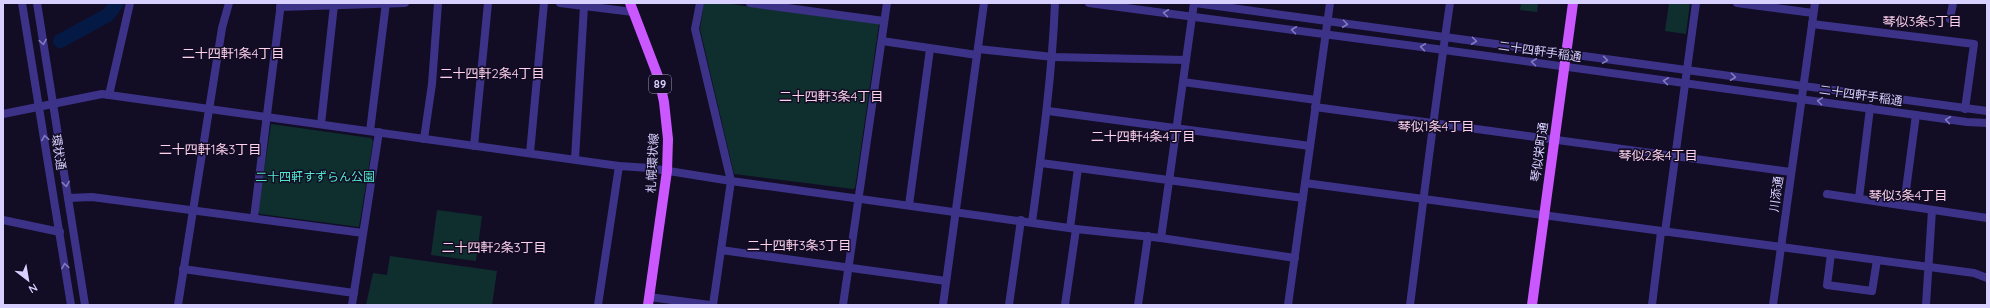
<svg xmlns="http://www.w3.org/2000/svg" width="1990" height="308" viewBox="0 0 1990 308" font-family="Quicksand,'Noto Sans JP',sans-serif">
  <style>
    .green { fill: #0f2f2f }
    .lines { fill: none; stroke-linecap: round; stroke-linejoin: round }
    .river { stroke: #051945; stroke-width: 14 }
    .minor { stroke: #3c3388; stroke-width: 8 }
    .major { stroke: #cb57ff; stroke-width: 10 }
    .oneway { stroke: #827abe }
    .labels { text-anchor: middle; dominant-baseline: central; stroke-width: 3; stroke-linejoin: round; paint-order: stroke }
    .shield { fill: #120c25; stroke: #9d95be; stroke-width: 1 }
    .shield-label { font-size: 11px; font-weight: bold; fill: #d8d0ff }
    .street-label { font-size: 12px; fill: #d8d0ff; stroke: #120c25 }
    .park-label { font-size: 12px; fill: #52e9cd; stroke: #120c25 }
    .neighbourhood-label { font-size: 13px; fill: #ffd2ec; stroke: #120c25 }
  </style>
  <rect width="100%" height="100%" fill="#120c25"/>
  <g class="green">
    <path d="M 704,3 L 724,3 L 879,24 L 855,188 L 853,189 L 734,174 L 700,29 Z"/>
    <path d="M 1521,3 L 1538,3 L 1537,12 L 1520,10 Z"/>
    <path d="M 1669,3 L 1690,3 L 1686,34 L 1665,31 Z"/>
    <path d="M 271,124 L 371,138 L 373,141 L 359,227 L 260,214 L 258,211 Z"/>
    <path d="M 437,210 L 482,216 L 476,261 L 431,255 Z"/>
    <path d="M 390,256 L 497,271 L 492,305 L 366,305 L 373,273 L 387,275 Z"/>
  </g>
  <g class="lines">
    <path class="river" d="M 60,41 L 108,15 L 117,3"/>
    <g class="minor">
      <path d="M 22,3 L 71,305"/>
      <path d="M 37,3 L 85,305"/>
      <path d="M 560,3 L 633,12"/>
      <path d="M 700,3 L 695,29 L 731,181 L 713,305"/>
      <path d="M 750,3 L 884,21"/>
      <path d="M 1089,3 C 1382,41 1674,81 1967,122 L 1987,123"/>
      <path d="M 1195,3 L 1987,111"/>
      <path d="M 1737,3 L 1813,13"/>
      <path d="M 280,7 L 405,3"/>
      <path d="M 1950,19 L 1953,3"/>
      <path d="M 1812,24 L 1974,44 L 1965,109"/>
      <path d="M 882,41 L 977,55"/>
      <path d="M 978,49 L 1053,57 L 1186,60"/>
      <path d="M 1183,82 L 1316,100"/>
      <path d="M 109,95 L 130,3"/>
      <path d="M 1315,107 L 1791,172"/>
      <path d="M 1048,111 L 1310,146"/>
      <path d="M 3,114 L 102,94 L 109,95 L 619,166 L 650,168 L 731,181 L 1076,229 L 1161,238 L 1295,258"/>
      <path d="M 321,124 L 334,5"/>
      <path d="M 370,131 L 386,3"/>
      <path d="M 424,139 L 432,84 L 438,3"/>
      <path d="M 474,146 L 488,3"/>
      <path d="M 530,153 L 544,3"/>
      <path d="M 575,159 L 584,6"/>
      <path d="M 1041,163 L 1303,198"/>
      <path d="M 1305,183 L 1974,273 L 1987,278"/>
      <path d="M 1827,194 L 1987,218"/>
      <path d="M 68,198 L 92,197 L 363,233"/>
      <path d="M 1859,198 L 1870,108"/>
      <path d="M 909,205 L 930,49"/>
      <path d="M 1904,205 L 1916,115"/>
      <path d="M 254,218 L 281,3"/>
      <path d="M 3,220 L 60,232"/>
      <path d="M 1032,222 C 1042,149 1052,77 1055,3"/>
      <path d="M 1070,228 L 1078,168"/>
      <path d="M 1665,232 L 1696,3"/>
      <path d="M 1161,238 L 1194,3"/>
      <path d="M 721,250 L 946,281"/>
      <path d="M 1831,254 L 1827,285 L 1872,291 L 1877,260"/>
      <path d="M 183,269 L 354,293"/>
      <path d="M 649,297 L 710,305"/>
      <path d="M 178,305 L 222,28 L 229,3"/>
      <path d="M 352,305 L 379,132"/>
      <path d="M 598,305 L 619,166"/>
      <path d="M 843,305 L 887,3"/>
      <path d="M 943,305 L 984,3"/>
      <path d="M 1009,305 L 1021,220"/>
      <path d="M 1065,305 L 1076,229"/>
      <path d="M 1138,305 L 1148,236"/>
      <path d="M 1288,305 L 1330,3"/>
      <path d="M 1410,305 C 1423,204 1435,104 1450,3"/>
      <path d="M 1652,305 L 1661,232"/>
      <path d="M 1773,305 L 1815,3"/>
      <path d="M 1926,305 L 1932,210"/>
    </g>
    <g class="major">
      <path d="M 630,3 L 659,79 L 664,102 L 668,139 L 667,171 L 648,305"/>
      <path d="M 1532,305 L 1573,3"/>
    </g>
  </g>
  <defs><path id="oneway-chevron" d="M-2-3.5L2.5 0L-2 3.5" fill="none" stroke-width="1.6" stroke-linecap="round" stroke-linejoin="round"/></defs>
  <g class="oneway">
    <use href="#oneway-chevron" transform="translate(1166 13) rotate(-173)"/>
    <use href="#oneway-chevron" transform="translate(1345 24) rotate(7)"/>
    <use href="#oneway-chevron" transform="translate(1294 30) rotate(-173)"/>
    <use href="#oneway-chevron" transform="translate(1474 41) rotate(7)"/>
    <use href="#oneway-chevron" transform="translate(43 42) rotate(81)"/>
    <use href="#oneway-chevron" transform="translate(1423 47) rotate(-172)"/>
    <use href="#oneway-chevron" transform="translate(1605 60) rotate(8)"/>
    <use href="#oneway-chevron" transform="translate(1534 62) rotate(-173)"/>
    <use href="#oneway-chevron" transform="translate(1733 77) rotate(7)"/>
    <use href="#oneway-chevron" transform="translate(1666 81) rotate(-173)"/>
    <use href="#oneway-chevron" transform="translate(1820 101) rotate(-173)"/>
    <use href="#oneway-chevron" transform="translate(1948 120) rotate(-172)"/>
    <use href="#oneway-chevron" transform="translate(45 138) rotate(-99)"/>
    <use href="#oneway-chevron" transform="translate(66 184) rotate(81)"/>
    <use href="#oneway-chevron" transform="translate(65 266) rotate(-99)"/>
  </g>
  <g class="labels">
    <rect class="shield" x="649" y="75" width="22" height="18" rx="3"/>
    <g class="shield-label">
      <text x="660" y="84">89</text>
    </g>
    <g class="street-label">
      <text transform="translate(1540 51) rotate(8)">二十四軒手稲通</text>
      <text transform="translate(1861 95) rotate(8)">二十四軒手稲通</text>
      <text transform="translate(59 152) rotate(81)">環状通</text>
      <text transform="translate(1539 152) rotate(-82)">琴似栄町通</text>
      <text transform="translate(652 163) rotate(-87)">札幌環状線</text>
      <text transform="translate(1776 194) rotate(-82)">川添通</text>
    </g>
    <g class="park-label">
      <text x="315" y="176">二十四軒すずらん公園</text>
    </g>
    <g class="neighbourhood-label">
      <text x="1922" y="21">琴似3条5丁目</text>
      <text x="233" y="53">二十四軒1条4丁目</text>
      <text x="492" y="73">二十四軒2条4丁目</text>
      <text x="831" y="96">二十四軒3条4丁目</text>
      <text x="1436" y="126">琴似1条4丁目</text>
      <text x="1143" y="136">二十四軒4条4丁目</text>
      <text x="210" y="149">二十四軒1条3丁目</text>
      <text x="1658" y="155">琴似2条4丁目</text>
      <text x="1908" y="195">琴似3条4丁目</text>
      <text x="799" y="245">二十四軒3条3丁目</text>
      <text x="494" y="247">二十四軒2条3丁目</text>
    </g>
  </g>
  <rect width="1990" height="308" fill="none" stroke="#d8d0ff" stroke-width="8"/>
  <g transform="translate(28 280) rotate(149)" stroke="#120c25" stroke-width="3" paint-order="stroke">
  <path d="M0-3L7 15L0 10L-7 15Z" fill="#d8d0ff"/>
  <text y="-6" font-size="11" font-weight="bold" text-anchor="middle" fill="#d8d0ff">N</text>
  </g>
</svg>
